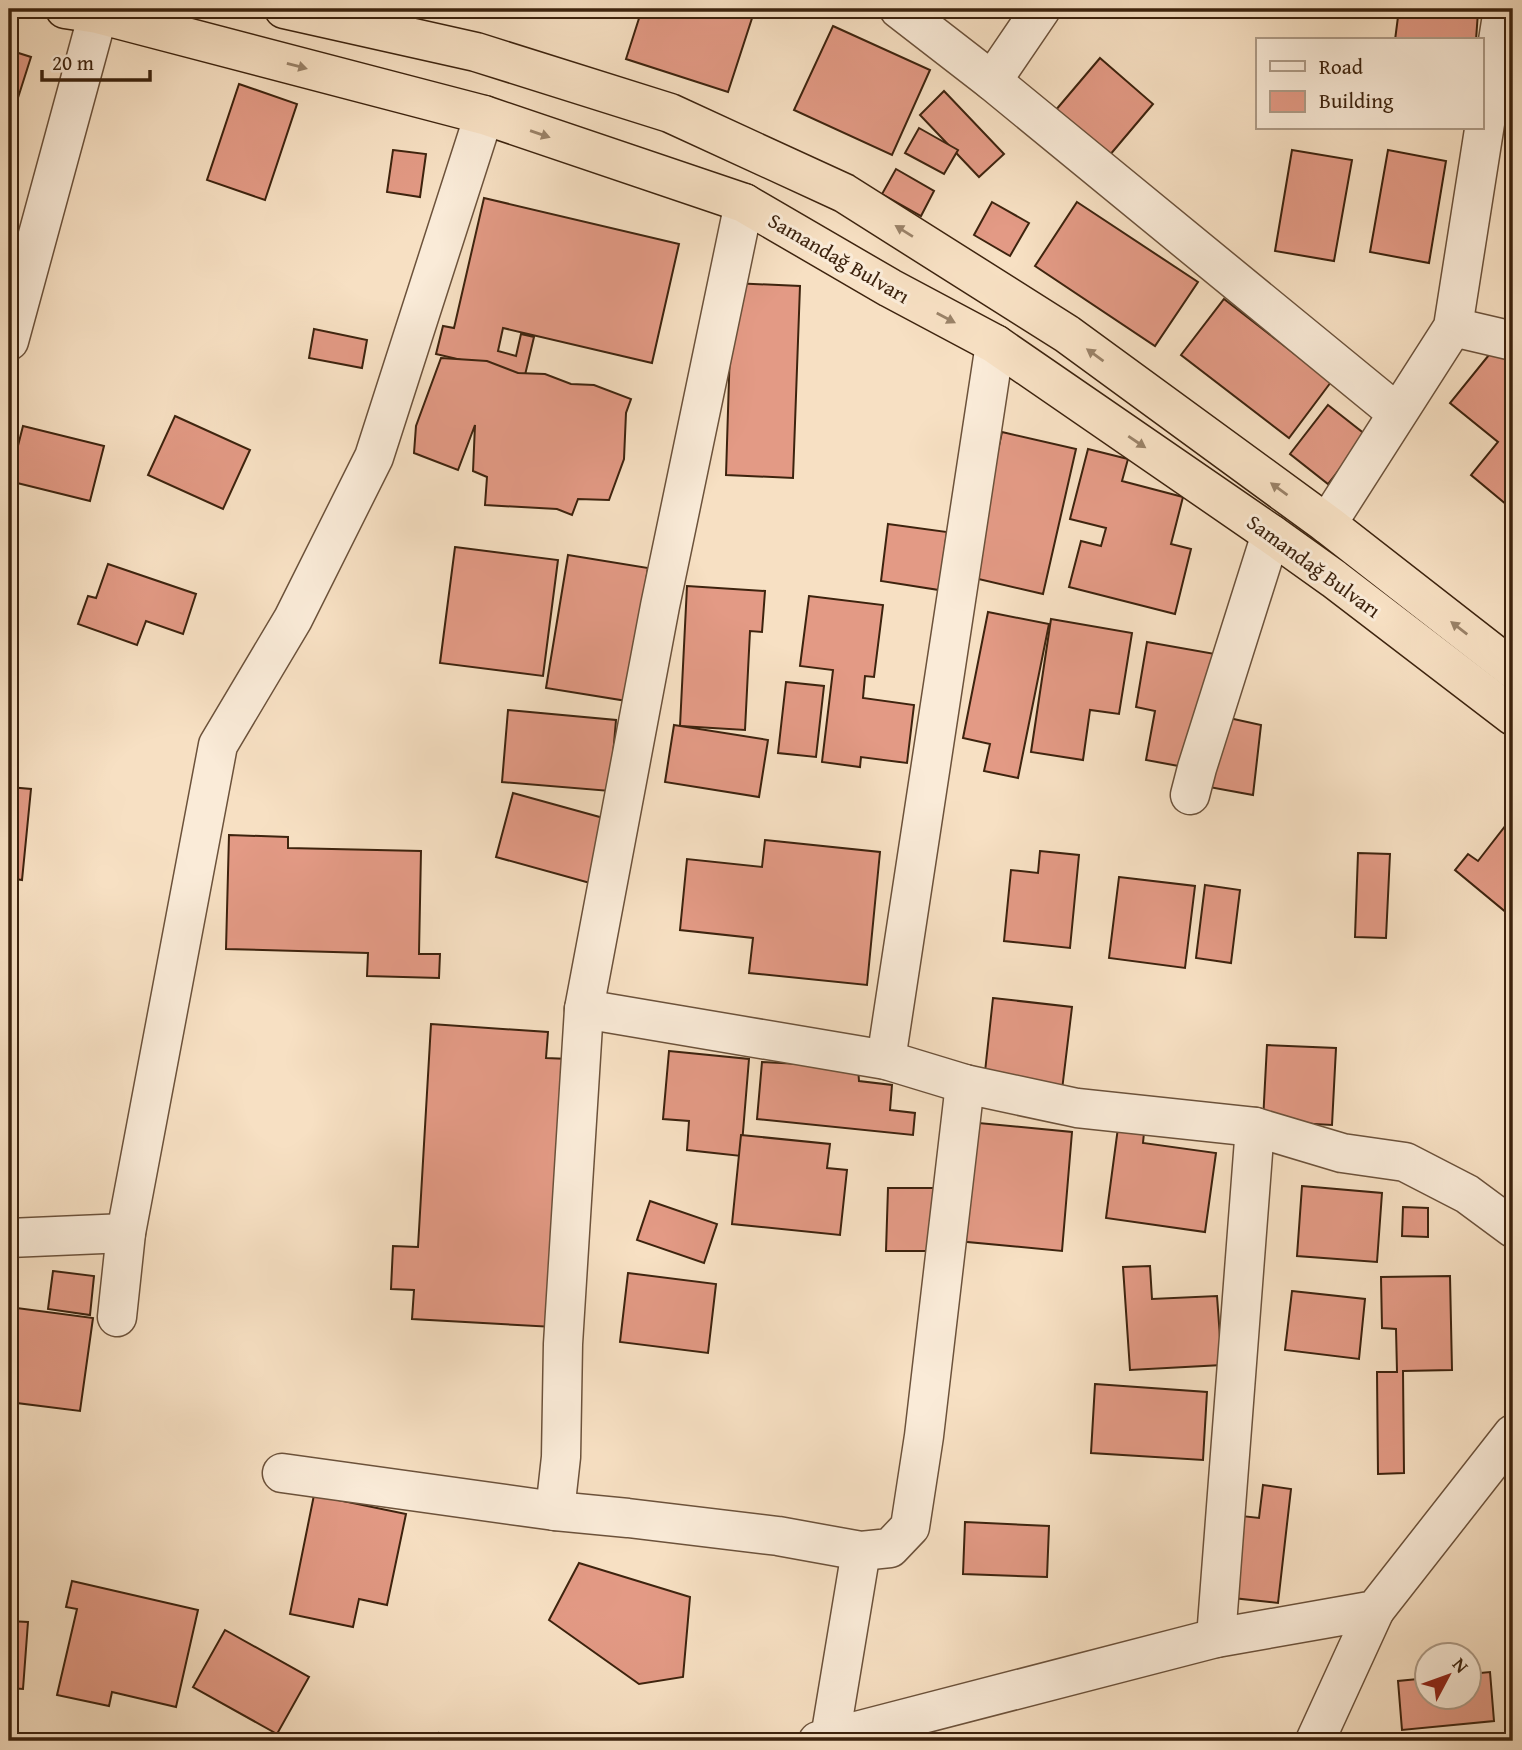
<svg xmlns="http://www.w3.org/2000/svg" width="1522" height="1750" viewBox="0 0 1522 1750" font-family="'Gentium Book Plus',serif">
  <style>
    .building { fill: #e39a85; stroke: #3d230e; stroke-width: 2 }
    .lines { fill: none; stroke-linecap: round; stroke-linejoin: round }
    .minor-casing { stroke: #6c523b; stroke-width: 41 }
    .highway-casing { stroke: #3d230e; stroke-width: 41 }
    .minor { stroke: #faebd8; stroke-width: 38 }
    .highway { stroke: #f7e0c3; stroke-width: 38 }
    .oneway { fill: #9a8268 }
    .labels { text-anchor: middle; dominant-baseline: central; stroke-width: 6; stroke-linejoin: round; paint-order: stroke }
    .street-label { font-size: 21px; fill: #3d230e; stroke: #faebd8 }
  </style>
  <rect width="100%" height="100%" fill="#f7e0c3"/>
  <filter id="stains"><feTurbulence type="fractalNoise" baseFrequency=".00286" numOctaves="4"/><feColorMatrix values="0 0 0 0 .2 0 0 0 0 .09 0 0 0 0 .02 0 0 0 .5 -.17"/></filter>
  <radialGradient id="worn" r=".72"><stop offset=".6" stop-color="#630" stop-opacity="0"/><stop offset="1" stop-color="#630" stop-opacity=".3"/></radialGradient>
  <g class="building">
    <path d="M 642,9 L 755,9 L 728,92 L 626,59 Z"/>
    <path d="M 1399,9 L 1452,9 L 1478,12 L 1476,40 L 1395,40 Z"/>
    <path d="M 833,26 L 930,70 L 892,155 L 794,110 Z"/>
    <path d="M 9,50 L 31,57 L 9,126 Z"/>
    <path d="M 1100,58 L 1153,104 L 1109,156 L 1055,111 Z"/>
    <path d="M 239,84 L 297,104 L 265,200 L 207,180 Z"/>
    <path d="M 944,91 L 1004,154 L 979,177 L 920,115 Z"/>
    <path d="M 919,128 L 958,150 L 944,174 L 905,153 Z"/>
    <path d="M 393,150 L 426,154 L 420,197 L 387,192 Z"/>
    <path d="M 1292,150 L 1352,160 L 1334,261 L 1275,251 Z"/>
    <path d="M 1388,150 L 1446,161 L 1429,263 L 1370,252 Z"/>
    <path d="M 896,169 L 934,191 L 921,216 L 882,194 Z"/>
    <path d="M 484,198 L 679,244 L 652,363 L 503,328 L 498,351 L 516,356 L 521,334 L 534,337 L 525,375 L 436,354 L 443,326 L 454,328 Z"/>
    <path d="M 992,202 L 1029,223 L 1010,256 L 974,235 Z"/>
    <path d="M 1077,202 L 1198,282 L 1155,346 L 1035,266 Z"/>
    <path d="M 732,283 L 800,286 L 793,478 L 726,475 Z"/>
    <path d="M 1224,299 L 1331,382 L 1289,438 L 1181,355 Z"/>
    <path d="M 314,329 L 367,340 L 362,368 L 309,358 Z"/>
    <path d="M 1497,345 L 1513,358 L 1513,510 L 1471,475 L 1498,442 L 1450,403 Z"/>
    <path d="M 441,358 L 487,361 L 518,373 L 545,374 L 571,384 L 594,385 L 631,399 L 626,413 L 624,459 L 609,500 L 578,499 L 572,515 L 557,509 L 485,505 L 487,477 L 473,471 L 475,425 L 458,470 L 414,453 L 416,426 Z"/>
    <path d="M 1328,405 L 1366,435 L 1328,484 L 1290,454 Z"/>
    <path d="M 175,416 L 250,450 L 223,509 L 148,475 Z"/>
    <path d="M 23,426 L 104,446 L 90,501 L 9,481 Z"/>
    <path d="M 1002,432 L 1076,449 L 1043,594 L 970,577 Z"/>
    <path d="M 1088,449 L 1128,459 L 1122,481 L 1183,497 L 1171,544 L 1191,549 L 1175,614 L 1069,587 L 1081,541 L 1101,546 L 1106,528 L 1070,519 Z"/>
    <path d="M 888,524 L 947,532 L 939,590 L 881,581 Z"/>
    <path d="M 455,547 L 558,560 L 543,676 L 440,663 Z"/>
    <path d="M 568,555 L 648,568 L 627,701 L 546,688 Z"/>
    <path d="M 108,564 L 196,594 L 183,634 L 146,621 L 137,645 L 78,624 L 88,596 L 96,598 Z"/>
    <path d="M 687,586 L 765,591 L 762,632 L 750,631 L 745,730 L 680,726 Z"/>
    <path d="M 809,596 L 883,605 L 874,677 L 865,676 L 863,698 L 914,705 L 907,763 L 861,757 L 860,767 L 822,762 L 833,670 L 800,666 Z"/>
    <path d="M 988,612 L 1049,624 L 1018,778 L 984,771 L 990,744 L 963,738 Z"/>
    <path d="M 1051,619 L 1132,633 L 1119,714 L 1090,710 L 1083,760 L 1031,752 Z"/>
    <path d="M 1147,642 L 1215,654 L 1195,769 L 1146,760 L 1155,711 L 1136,707 Z"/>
    <path d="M 786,682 L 824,686 L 816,757 L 778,753 Z"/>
    <path d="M 508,710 L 616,720 L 610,791 L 502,782 Z"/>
    <path d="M 1220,716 L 1261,725 L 1253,795 L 1209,787 Z"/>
    <path d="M 674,725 L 768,740 L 759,797 L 665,782 Z"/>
    <path d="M 9,787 L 31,789 L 22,880 L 9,878 Z"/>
    <path d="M 513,793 L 607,819 L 590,883 L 496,857 Z"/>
    <path d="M 1513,816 L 1513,918 L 1455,870 L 1468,854 L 1478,861 Z"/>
    <path d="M 229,835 L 288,837 L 288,848 L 421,851 L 419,954 L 440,954 L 439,978 L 367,976 L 368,953 L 226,949 Z"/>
    <path d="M 765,840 L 880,852 L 867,985 L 749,973 L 753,938 L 680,930 L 687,859 L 762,867 Z"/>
    <path d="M 1040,851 L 1079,855 L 1070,948 L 1004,941 L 1011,870 L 1038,873 Z"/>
    <path d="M 1358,853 L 1390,854 L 1386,938 L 1355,937 Z"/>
    <path d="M 1119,877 L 1195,886 L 1185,968 L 1109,958 Z"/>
    <path d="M 1205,885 L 1240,890 L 1231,963 L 1196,958 Z"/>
    <path d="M 993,998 L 1072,1007 L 1062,1090 L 984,1081 Z"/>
    <path d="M 431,1024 L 548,1032 L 546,1058 L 569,1059 L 554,1327 L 412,1319 L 414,1290 L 391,1289 L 393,1246 L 418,1247 Z"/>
    <path d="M 1267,1045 L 1336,1048 L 1332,1125 L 1263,1121 Z"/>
    <path d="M 669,1051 L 749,1059 L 741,1156 L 687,1150 L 689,1121 L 663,1119 Z"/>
    <path d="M 762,1062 L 858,1067 L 859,1081 L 892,1085 L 890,1110 L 915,1113 L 913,1135 L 757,1119 Z"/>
    <path d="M 1119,1120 L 1145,1123 L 1143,1143 L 1216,1153 L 1205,1232 L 1106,1218 Z"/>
    <path d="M 968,1122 L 1072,1132 L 1062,1251 L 957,1241 Z"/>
    <path d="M 741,1135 L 830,1144 L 827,1168 L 847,1170 L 840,1235 L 732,1224 Z"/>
    <path d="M 1302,1186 L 1382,1193 L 1377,1262 L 1297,1256 Z"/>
    <path d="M 888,1188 L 935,1188 L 934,1251 L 886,1251 Z"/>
    <path d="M 650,1201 L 717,1224 L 704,1263 L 637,1240 Z"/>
    <path d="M 1403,1207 L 1428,1208 L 1428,1237 L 1402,1236 Z"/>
    <path d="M 1150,1266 L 1152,1299 L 1217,1296 L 1222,1365 L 1130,1370 L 1123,1267 Z"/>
    <path d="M 53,1271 L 94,1276 L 90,1315 L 48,1309 Z"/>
    <path d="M 628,1273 L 716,1284 L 708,1353 L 620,1342 Z"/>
    <path d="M 1450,1276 L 1452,1370 L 1403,1371 L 1404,1473 L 1378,1474 L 1377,1372 L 1397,1372 L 1396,1329 L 1382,1328 L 1381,1277 Z"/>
    <path d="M 1292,1291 L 1365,1299 L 1359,1359 L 1285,1350 Z"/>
    <path d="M 9,1307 L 93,1318 L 80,1411 L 9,1402 Z"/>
    <path d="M 1095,1384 L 1207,1392 L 1203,1460 L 1091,1453 Z"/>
    <path d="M 1263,1485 L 1291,1489 L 1278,1603 L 1233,1598 L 1242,1516 L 1259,1518 Z"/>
    <path d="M 314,1495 L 406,1514 L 387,1605 L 359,1599 L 353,1627 L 290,1614 Z"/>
    <path d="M 965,1522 L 1049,1526 L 1047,1577 L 963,1574 Z"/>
    <path d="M 579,1563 L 690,1597 L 683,1677 L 639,1684 L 549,1620 Z"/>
    <path d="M 72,1581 L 198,1610 L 176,1707 L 112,1692 L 109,1706 L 57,1695 L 77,1609 L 66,1607 Z"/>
    <path d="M 9,1621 L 28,1622 L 23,1689 L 9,1688 Z"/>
    <path d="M 225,1630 L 309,1677 L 277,1734 L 193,1687 Z"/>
    <path d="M 1490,1672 L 1494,1721 L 1402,1730 L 1398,1681 L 1428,1678 L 1428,1698 L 1470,1698 L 1470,1674 Z"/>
    <path d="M 439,1733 L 463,1741 L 437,1741 Z"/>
    <path d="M 1347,1733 L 1372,1733 L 1372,1741 L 1343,1741 Z"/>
    <path d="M 1473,1736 L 1473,1741 L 1383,1741 L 1383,1737 Z"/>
  </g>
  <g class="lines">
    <defs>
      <g id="minor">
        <path d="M 899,9 L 992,81 L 1397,413"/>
        <path d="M 992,81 L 1041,9"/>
        <path d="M 1453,327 L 1513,341"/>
        <path d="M 9,341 L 98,14"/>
        <path d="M 1327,524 L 1453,327 L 1503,9"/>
        <path d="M 1190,795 L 1197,768 L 1271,534"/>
        <path d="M 584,1009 L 886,1060 L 965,1084 L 1077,1108 L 1255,1127 L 1342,1153 L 1405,1162 L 1467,1194 L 1513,1228"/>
        <path d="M 886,1060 L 995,344"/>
        <path d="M 9,1238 L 126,1233"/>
        <path d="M 117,1317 L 126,1233 L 218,745 L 293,619 L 374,457 L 484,115"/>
        <path d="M 282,1473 L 555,1511 L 628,1518 L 778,1536 L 861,1551 L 890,1548 L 910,1527 L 924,1436 L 965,1084"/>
        <path d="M 555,1511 L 561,1457 L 563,1344 L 584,1009 L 660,606 L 744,203"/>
        <path d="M 1216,1638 L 1255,1127"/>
        <path d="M 830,1738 L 861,1551"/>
        <path d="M 818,1741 L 1216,1638 L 1375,1610 L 1513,1434"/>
        <path d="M 1315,1741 L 1375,1610"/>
      </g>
      <g id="highway">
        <path d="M 65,9 L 98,14 L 484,115 L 744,203 L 890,288 L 995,344 L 1271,534 L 1334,579 L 1513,716"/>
        <path d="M 284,9 L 476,52 L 670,113 L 844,193 L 1067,334 L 1327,524 L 1513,669"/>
      </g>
    </defs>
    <use href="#minor" class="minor-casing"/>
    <use href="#highway" class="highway-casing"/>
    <use href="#minor" class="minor"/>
    <use href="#highway" class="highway"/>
  </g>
  <defs><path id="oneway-solid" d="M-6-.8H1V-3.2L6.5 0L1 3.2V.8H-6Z" transform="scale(1.75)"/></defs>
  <g class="oneway">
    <use href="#oneway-solid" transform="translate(297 66) rotate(15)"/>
    <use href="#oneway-solid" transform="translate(540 134) rotate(19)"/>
    <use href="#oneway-solid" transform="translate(904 231) rotate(-148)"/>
    <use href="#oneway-solid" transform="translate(946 318) rotate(28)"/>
    <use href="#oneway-solid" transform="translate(1095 355) rotate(-144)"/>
    <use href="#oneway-solid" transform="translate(1137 442) rotate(34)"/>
    <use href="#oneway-solid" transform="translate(1279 489) rotate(-144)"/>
    <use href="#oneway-solid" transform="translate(1459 628) rotate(-142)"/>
  </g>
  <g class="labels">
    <g class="street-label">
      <text transform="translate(839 258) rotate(30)">Samandağ Bulvarı</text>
      <text transform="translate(1314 566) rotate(36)">Samandağ Bulvarı</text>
    </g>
  </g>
  <rect width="1522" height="1750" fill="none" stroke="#f7e0c3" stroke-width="35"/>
  <rect x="10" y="10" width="1501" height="1729" fill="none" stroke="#3d230e" stroke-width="3.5"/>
  <rect x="18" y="18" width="1487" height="1715" fill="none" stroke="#3d230e" stroke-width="2"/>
  <rect x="1256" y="38" width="228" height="91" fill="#faebd8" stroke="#ae9b87" stroke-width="2"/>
  <rect x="1270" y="61" width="35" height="10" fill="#faebd8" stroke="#ae9b87" stroke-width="2"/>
  <text x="1319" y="74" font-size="21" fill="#3d230e">Road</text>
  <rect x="1270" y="91" width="35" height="21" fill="#e39a85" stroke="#ae9b87" stroke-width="2"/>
  <text x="1319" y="108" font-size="21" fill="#3d230e">Building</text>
  <g transform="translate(1448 1676) rotate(49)"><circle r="33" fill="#faebd8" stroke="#ae9b87" stroke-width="2"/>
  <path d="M0-5L12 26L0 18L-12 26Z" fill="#8f2418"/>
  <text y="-10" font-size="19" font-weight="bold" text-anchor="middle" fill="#3d230e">N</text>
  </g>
  <path d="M42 70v10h108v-10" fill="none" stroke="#3d230e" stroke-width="3.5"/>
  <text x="52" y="70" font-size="21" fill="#3d230e" stroke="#faebd8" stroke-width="5" paint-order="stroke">20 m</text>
  <rect width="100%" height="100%" filter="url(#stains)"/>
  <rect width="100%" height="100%" fill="url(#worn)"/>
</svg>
